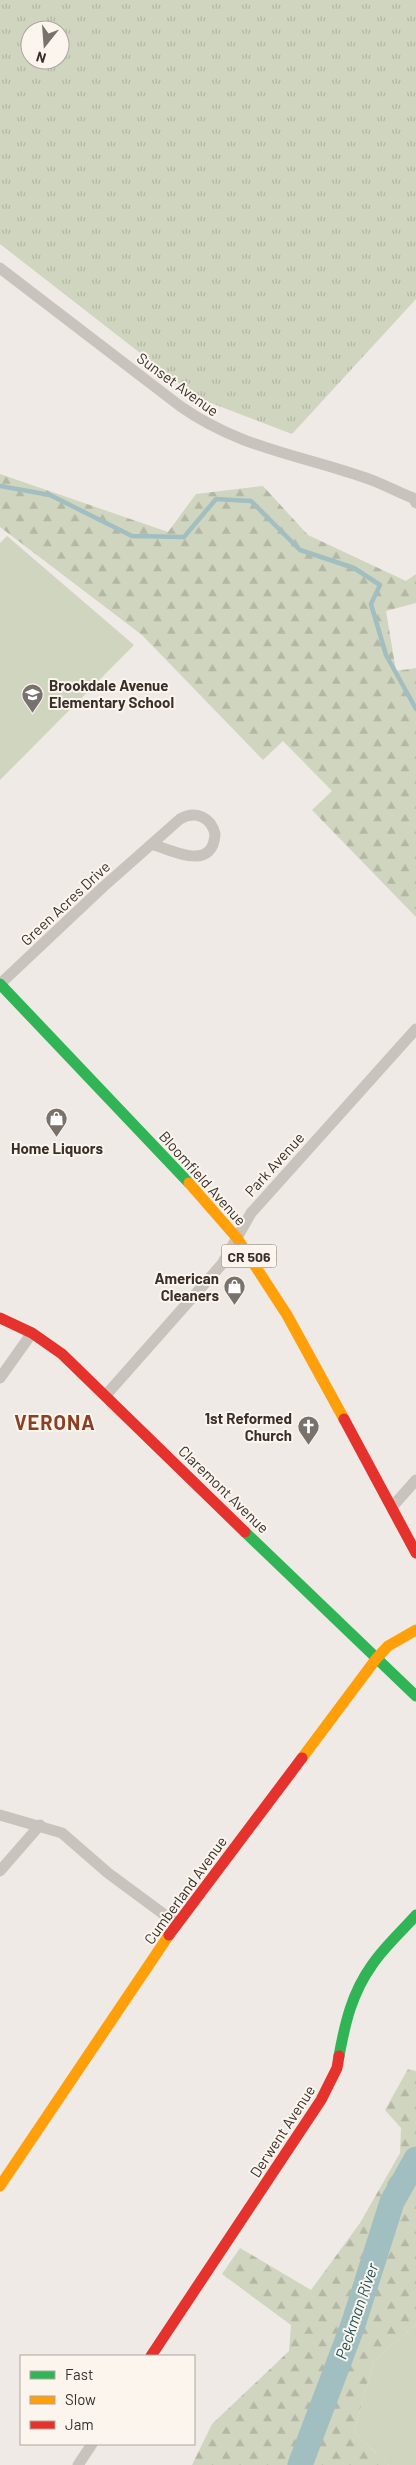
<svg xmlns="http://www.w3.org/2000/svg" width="416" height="2465" viewBox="0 0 416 2465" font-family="Barlow,sans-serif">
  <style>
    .grass { fill: url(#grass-tufts); fill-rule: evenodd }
    .forest { fill: url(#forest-firs) }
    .park { fill: #d0d5bf }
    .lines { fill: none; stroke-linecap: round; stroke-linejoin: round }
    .stream { stroke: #a1bfc1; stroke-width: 4.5 }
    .river { stroke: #a1bfc1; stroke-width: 25 }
    .street { stroke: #c9c3bd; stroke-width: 11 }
    .fast { stroke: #30b455; stroke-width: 11 }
    .slow { stroke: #ff9f0a; stroke-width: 11 }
    .jam { stroke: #e5322d; stroke-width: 11 }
    .labels { text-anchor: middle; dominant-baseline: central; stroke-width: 4; stroke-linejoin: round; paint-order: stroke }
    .shield { fill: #fbf5ee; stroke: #746b66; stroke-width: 1 }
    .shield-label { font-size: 14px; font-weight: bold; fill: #3a302b }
    .street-label { font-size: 15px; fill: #3a302b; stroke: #fbf5ee }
    .poi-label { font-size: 15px; font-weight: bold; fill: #3a302b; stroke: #fbf5ee; text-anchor: end }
    .water-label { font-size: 16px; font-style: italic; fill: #20565c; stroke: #fbf5ee }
    .district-label { font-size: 20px; font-weight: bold; letter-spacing: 1px; fill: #894024; stroke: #fbf5ee }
  </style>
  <defs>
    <pattern id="grass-tufts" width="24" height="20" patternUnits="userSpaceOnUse" patternTransform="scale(1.25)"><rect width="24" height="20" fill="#d0d5bf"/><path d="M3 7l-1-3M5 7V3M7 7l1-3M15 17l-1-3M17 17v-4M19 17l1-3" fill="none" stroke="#b3b7a4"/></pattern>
    <pattern id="forest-firs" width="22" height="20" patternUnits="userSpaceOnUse" patternTransform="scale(1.25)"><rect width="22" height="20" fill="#d0d5bf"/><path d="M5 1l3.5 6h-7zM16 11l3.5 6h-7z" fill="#b3b7a4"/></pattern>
  </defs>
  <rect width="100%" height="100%" fill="#efeae5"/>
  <path class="grass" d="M 0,0 L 416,0 L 416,299 L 292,434 L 198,398 L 0,244 ZM 30,30 L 60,30 L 60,60 L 30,60 Z"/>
  <g class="forest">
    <path d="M 0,474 L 168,532 L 196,494 L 263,486 L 308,535 L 406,581 L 416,574 L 416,603 L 386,611 L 396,671 L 416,668 L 416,917 L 312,810 L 332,791 L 283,741 L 263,760 L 142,635 L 0,527 Z"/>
    <path d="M 408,2069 L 416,2071 L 416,2324 L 374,2361 L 354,2432 L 389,2465 L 192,2465 L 212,2424 L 289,2351 L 291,2325 L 222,2274 L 240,2248 L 311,2290 L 360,2223 L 400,2153 L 401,2128 L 385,2110 Z"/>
  </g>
  <g class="park">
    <path d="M 7,536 L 134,645 L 0,780 L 0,543 Z"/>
    <path d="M 416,2324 L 416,2465 L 389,2465 L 354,2432 L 374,2361 Z"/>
  </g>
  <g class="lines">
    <path class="stream" d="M 0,486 L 50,495 L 132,536 L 184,537 L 216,499 L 251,501 L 300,550 L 354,568 L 380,585 L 371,604 L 386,655 L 416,709"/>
    <path class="river" d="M 300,2465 L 353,2325 L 392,2202 L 416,2159"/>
    <g class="street">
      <path d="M 0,268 L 180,406 C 238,447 295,454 360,476 C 378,481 395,491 413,498 L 416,503"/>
      <path d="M 0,984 L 103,887 L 180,819 C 195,810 211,817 215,834 C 213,872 172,851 152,844"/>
      <path d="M 0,1378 L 32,1333"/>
      <path d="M 106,1395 L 222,1264 L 251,1213 L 416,1029"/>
      <path d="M 392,1507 L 416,1480"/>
      <path d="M 0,1815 L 62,1833 L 108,1873 L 177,1924"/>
      <path d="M 0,1871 L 40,1825"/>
      <path d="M 78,2465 L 92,2444"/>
    </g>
    <g class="fast">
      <path d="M 0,984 L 189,1183"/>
      <path d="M 245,1532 L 416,1696"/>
      <path d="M 339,2056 C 345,2023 352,1993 372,1965 C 384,1947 402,1931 416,1915"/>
    </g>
    <g class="slow">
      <path d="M 189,1183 L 237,1238 L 287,1315 L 344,1419"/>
      <path d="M 302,1758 L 376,1659 L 388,1646 L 416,1630"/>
      <path d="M 0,2186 L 169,1935"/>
    </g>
    <g class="jam">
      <path d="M 0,1318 L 32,1333 L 62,1354 L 245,1532"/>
      <path d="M 344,1419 L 416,1553"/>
      <path d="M 169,1935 L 302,1758"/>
      <path d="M 151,2356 L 321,2100 L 337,2068 L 339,2056"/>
    </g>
  </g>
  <defs>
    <symbol id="school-pin" viewBox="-11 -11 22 30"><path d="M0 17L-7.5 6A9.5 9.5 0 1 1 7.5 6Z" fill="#79716c" stroke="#fbf5ee"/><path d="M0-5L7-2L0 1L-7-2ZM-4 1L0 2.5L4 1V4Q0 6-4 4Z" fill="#fff"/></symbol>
    <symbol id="shop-pin" viewBox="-11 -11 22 30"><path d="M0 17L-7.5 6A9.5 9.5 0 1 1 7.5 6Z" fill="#79716c" stroke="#fbf5ee"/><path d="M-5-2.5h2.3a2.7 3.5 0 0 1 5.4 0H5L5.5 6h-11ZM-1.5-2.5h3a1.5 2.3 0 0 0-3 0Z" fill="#fff"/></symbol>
    <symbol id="church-pin" viewBox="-11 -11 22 30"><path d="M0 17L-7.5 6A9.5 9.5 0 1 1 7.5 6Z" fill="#79716c" stroke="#fbf5ee"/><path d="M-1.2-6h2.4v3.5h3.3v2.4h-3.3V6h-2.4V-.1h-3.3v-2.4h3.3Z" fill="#fff"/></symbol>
  </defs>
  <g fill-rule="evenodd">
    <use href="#school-pin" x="20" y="682" width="25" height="34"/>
    <use href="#shop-pin" x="44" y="1106" width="25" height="34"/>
    <use href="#shop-pin" x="222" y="1274" width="25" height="34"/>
    <use href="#church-pin" x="296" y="1414" width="25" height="34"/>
  </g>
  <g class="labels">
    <rect class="shield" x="221.5" y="1244.5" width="55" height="23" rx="4"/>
    <g class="shield-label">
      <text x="249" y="1256">CR 506</text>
    </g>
    <g class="street-label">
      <text transform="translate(178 384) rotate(36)">Sunset Avenue</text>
      <text transform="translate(65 903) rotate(-43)">Green Acres Drive</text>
      <text transform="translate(274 1164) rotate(-48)">Park Avenue</text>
      <text transform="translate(203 1178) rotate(48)">Bloomfield Avenue</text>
      <text transform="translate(224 1489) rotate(44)">Claremont Avenue</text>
      <text transform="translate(185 1890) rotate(-54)">Cumberland Avenue</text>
      <text transform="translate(282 2131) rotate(-57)">Derwent Avenue</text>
    </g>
    <g class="poi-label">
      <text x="49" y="685" text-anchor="start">Brookdale Avenue<tspan x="49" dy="17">Elementary School</tspan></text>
      <text x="57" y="1148" text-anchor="middle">Home Liquors</text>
      <text x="219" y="1278">American<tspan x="219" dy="17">Cleaners</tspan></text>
      <text x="292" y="1418">1st Reformed<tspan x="292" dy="17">Church</tspan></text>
    </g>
    <g class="water-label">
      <text transform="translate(356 2311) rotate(-71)">Peckman River</text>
    </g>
    <g class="district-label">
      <text x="55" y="1422">VERONA</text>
    </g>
  </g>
  <rect x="20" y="2355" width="175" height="90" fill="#fbf5ee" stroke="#aea6a0"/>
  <rect x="30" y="2371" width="25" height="8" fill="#30b455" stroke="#aea6a0"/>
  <text x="65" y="2380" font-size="15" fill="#3a302b">Fast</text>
  <rect x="30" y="2396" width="25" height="8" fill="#ff9f0a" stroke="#aea6a0"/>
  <text x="65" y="2405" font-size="15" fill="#3a302b">Slow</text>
  <rect x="30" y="2421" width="25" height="8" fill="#e5322d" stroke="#aea6a0"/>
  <text x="65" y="2430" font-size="15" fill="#3a302b">Jam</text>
  <g transform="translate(45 45) rotate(197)"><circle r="24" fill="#fbf5ee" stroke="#aea6a0"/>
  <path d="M0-4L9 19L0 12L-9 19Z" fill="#79716c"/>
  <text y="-8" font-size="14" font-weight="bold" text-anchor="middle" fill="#3a302b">N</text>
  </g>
</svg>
